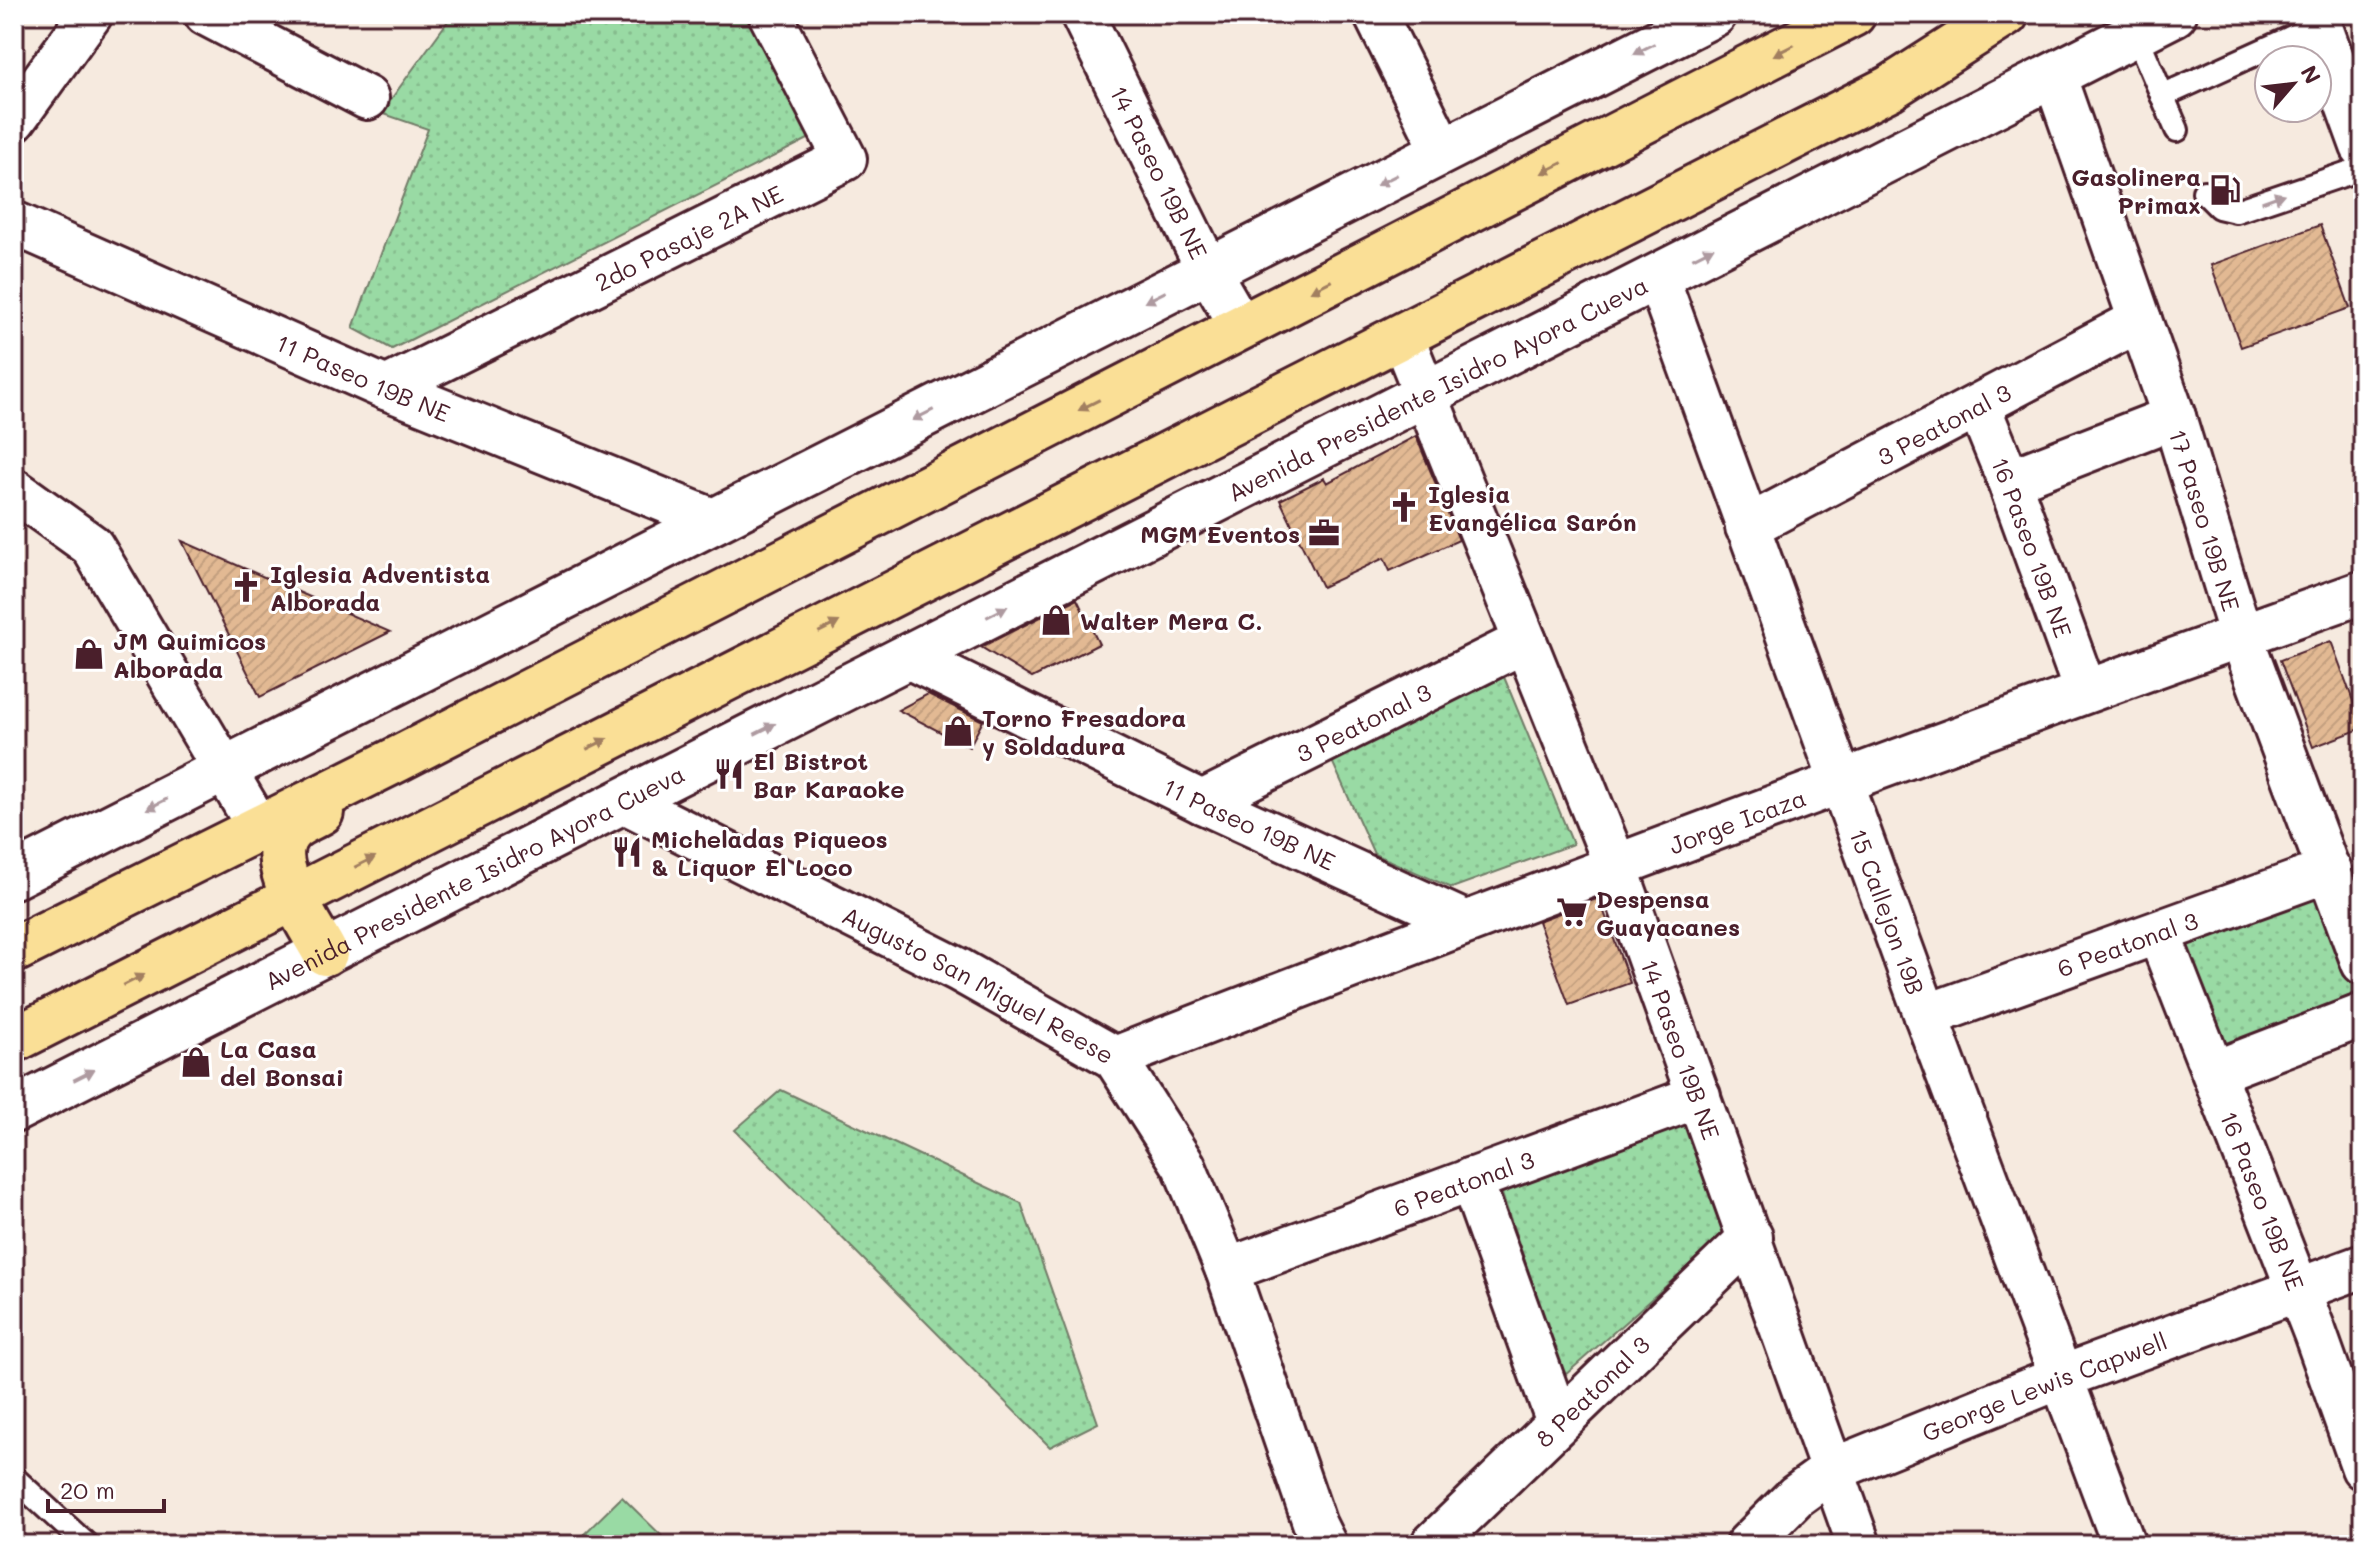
<svg xmlns="http://www.w3.org/2000/svg" width="2377" height="1559" viewBox="0 0 2377 1559" font-family="Mali,sans-serif">
  <style>
    .park { fill: url(#park-dots); stroke: #727c68; stroke-width: 2 }
    .pitch { fill: #99daa4; stroke: #727c68; stroke-width: 2 }
    .building { fill: url(#building-hatch); stroke: #4a1f2b; stroke-width: 2 }
    .lines { fill: none; stroke-linecap: round; stroke-linejoin: round }
    .lane-casing { stroke: #4a1f2b; stroke-width: 28 }
    .street-casing { stroke: #4a1f2b; stroke-width: 48 }
    .secondary-casing { stroke: #4a1f2b; stroke-width: 50 }
    .primary-casing { stroke: #4a1f2b; stroke-width: 50 }
    .lane { stroke: #fff; stroke-width: 22 }
    .street { stroke: #fff; stroke-width: 42 }
    .secondary { stroke: #fff; stroke-width: 44 }
    .primary { stroke: #fadf96; stroke-width: 44 }
    .oneway { fill: #ae9aa0 }
    .oneway2 { fill: #a27f60 }
    .labels { text-anchor: middle; dominant-baseline: central; stroke-width: 6; stroke-linejoin: round; paint-order: stroke }
    .street-label { font-size: 24px; fill: #4a1f2b; stroke: #fff }
    .poi-label { font-size: 24px; font-weight: bold; fill: #4a1f2b; stroke: #fff; text-anchor: start }
  </style>
  <defs>
    <pattern id="park-dots" width="8" height="8" patternUnits="userSpaceOnUse" patternTransform="scale(2)"><rect width="8" height="8" fill="#99daa4"/><path d="M2 2h.1M6 6h.1" fill="none" stroke="#85bb8d" stroke-width="1.8" stroke-linecap="round"/></pattern>
    <pattern id="building-hatch" width="6" height="6" patternUnits="userSpaceOnUse" patternTransform="scale(2)"><rect width="6" height="6" fill="#e2b993"/><path d="M-1 1l2-2M0 6l6-6M5 7l2-2" fill="none" stroke="#c39f7f"/></pattern>
  </defs>
  <rect width="100%" height="100%" fill="#f6eadf"/>
  <filter id="ink" filterUnits="userSpaceOnUse"><feTurbulence type="fractalNoise" baseFrequency=".0125" numOctaves="2"/><feDisplacementMap in="SourceGraphic" scale="16" xChannelSelector="R" yChannelSelector="G"/><feConvolveMatrix kernelMatrix="1 2 1 2 8 2 1 2 1" color-interpolation-filters="sRGB"/></filter>
  <g filter="url(#ink)">
    <g class="park">
      <path d="M 453,14 L 745,14 L 812,137 L 392,349 L 353,328 L 428,129 L 381,113 Z"/>
      <path d="M 1504,677 L 1573,844 L 1452,888 L 1374,854 L 1332,761 Z"/>
      <path d="M 2330,870 L 2363,963 L 2363,1015 L 2215,1072 L 2160,934 Z"/>
      <path d="M 781,1090 L 1021,1203 L 1098,1423 L 1050,1447 L 735,1130 Z"/>
      <path d="M 1684,1112 L 1725,1234 L 1564,1376 L 1499,1185 Z"/>
    </g>
    <path class="pitch" d="M 622,1497 L 671,1545 L 573,1545 Z"/>
    <g class="building">
      <path d="M 2320,225 L 2350,308 L 2241,347 L 2211,265 Z"/>
      <path d="M 1416,436 L 1459,540 L 1390,571 L 1384,558 L 1322,587 L 1280,500 L 1324,478 L 1327,483 Z"/>
      <path d="M 182,541 L 390,632 L 260,697 Z"/>
      <path d="M 1077,599 L 1099,644 L 1032,678 L 981,647 Z"/>
      <path d="M 2331,641 L 2363,728 L 2313,747 L 2280,660 Z"/>
      <path d="M 928,694 L 983,721 L 969,747 L 898,710 Z"/>
      <path d="M 1599,898 L 1630,983 L 1569,1005 L 1538,921 Z"/>
    </g>
    <g class="lines">
      <defs>
        <g id="lane">
          <path d="M 2136,34 L 2177,130"/>
          <path d="M 2162,96 L 2319,25"/>
          <path d="M 2204,192 L 2219,207 L 2236,211 L 2363,168"/>
          <path d="M 14,1478 L 87,1545"/>
        </g>
        <g id="street">
          <path d="M 206,14 L 367,98"/>
          <path id="s1" d="M 1082,14 L 1208,270 L 1241,327"/>
          <path d="M 1375,14 L 1443,151"/>
          <path id="s2" d="M 2054,75 L 2174,417 L 2241,636 L 2363,963"/>
          <path d="M 14,120 L 91,14"/>
          <path id="s3" d="M 14,223 L 386,388 L 715,521"/>
          <path id="s4" d="M 1657,276 L 1926,1016 L 2124,1545"/>
          <path id="s5" d="M 1402,336 L 1615,864 L 1859,1545"/>
          <path id="s6" d="M 386,388 L 845,159 L 770,14"/>
          <path id="s7" d="M 1979,407 L 2009,481 L 2085,690"/>
          <path d="M 2009,481 L 2174,417"/>
          <path d="M 14,490 L 92,546 L 259,828"/>
          <path id="s8" d="M 1747,527 L 2140,320"/>
          <path id="s9" d="M 908,657 L 1202,802 L 1465,922"/>
          <path id="s10" d="M 623,801 L 959,970 L 1115,1058 L 1184,1166 L 1227,1270 L 1315,1525 L 1325,1545"/>
          <path id="s11" d="M 1202,802 L 1525,641"/>
          <path id="s12" d="M 2159,934 L 2315,1333 L 2363,1468"/>
          <path id="s13" d="M 1926,1016 L 2330,870"/>
          <path id="s14" d="M 1115,1058 C 1529,897 1944,741 2363,592"/>
          <path d="M 2215,1072 L 2363,1015"/>
          <path d="M 1471,1179 L 1558,1422"/>
          <path id="s15" d="M 1227,1270 L 1699,1096"/>
          <path id="s16" d="M 1432,1545 L 1751,1237"/>
          <path id="s17" d="M 1747,1545 L 1796,1496 L 1832,1470 L 2059,1378 L 2363,1266"/>
        </g>
        <g id="secondary">
          <path d="M 2315,14 L 2363,146"/>
          <path d="M 14,876 L 1714,14"/>
          <path id="s18" d="M 14,1110 L 2174,14"/>
        </g>
        <g id="primary">
          <path d="M 321,812 C 311,818 296,823 289,832 C 263,861 310,924 325,953"/>
          <path d="M 14,950 L 398,759 L 1853,14"/>
          <path d="M 14,1040 L 1890,88 L 2006,14"/>
        </g>
      </defs>
      <use href="#lane" class="lane-casing"/>
      <use href="#street" class="street-casing"/>
      <use href="#secondary" class="secondary-casing"/>
      <use href="#primary" class="primary-casing"/>
      <use href="#lane" class="lane"/>
      <use href="#street" class="street"/>
      <use href="#secondary" class="secondary"/>
      <use href="#primary" class="primary"/>
    </g>
    <defs><path id="oneway-solid" d="M-6-.8H1V-3.2L6.5 0L1 3.2V.8H-6Z" transform="scale(2)"/></defs>
    <g class="oneway">
      <use href="#oneway-solid" transform="translate(1644 49) rotate(153)"/>
      <use href="#oneway-solid" transform="translate(1387 180) rotate(153)"/>
      <use href="#oneway-solid" transform="translate(2273 198) rotate(-19)"/>
      <use href="#oneway-solid" transform="translate(1703 253) rotate(-27)"/>
      <use href="#oneway-solid" transform="translate(1155 297) rotate(153)"/>
      <use href="#oneway-solid" transform="translate(923 415) rotate(153)"/>
      <use href="#oneway-solid" transform="translate(997 612) rotate(-27)"/>
      <use href="#oneway-solid" transform="translate(765 729) rotate(-27)"/>
      <use href="#oneway-solid" transform="translate(157 804) rotate(153)"/>
      <use href="#oneway-solid" transform="translate(84 1075) rotate(-27)"/>
    </g>
    <g class="oneway2">
      <use href="#oneway-solid" transform="translate(1784 50) rotate(153)"/>
      <use href="#oneway-solid" transform="translate(1552 168) rotate(153)"/>
      <use href="#oneway-solid" transform="translate(1321 286) rotate(153)"/>
      <use href="#oneway-solid" transform="translate(1089 405) rotate(153)"/>
      <use href="#oneway-solid" transform="translate(829 627) rotate(-27)"/>
      <use href="#oneway-solid" transform="translate(597 744) rotate(-27)"/>
      <use href="#oneway-solid" transform="translate(365 862) rotate(-27)"/>
      <use href="#oneway-solid" transform="translate(134 980) rotate(-27)"/>
    </g>
  </g>
  <defs>
    <symbol id="fuel-bare" viewBox="-9 -9 18 18"><path d="M-5.5-6h7V0h2V4h1.3V-2.5L3-4.5l.8-.8L6-3V5H2.5V1h-1V6h-7ZM-4.2-4.7v3.2H.2V-4.7Z" fill="#4a1f2b" stroke="#fff" stroke-width="2.5" paint-order="stroke"/></symbol>
    <symbol id="church-bare" viewBox="-9 -9 18 18"><path d="M-1.2-6h2.4v3.5h3.3v2.4h-3.3V6h-2.4V-.1h-3.3v-2.4h3.3Z" fill="#4a1f2b" stroke="#fff" stroke-width="2.5" paint-order="stroke"/></symbol>
    <symbol id="office-bare" viewBox="-9 -9 18 18"><path d="M-6-3h4V-5.5h4V-3h4V5H-6ZM-1-4.5V-3h2v-1.5ZM-6 0V1H6V0Z" fill="#4a1f2b" stroke="#fff" stroke-width="2.5" paint-order="stroke"/></symbol>
    <symbol id="shop-bare" viewBox="-9 -9 18 18"><path d="M-5-2.5h2.3a2.7 3.5 0 0 1 5.4 0H5L5.5 6h-11ZM-1.5-2.5h3a1.5 2.3 0 0 0-3 0Z" fill="#4a1f2b" stroke="#fff" stroke-width="2.5" paint-order="stroke"/></symbol>
    <symbol id="restaurant-bare" viewBox="-9 -9 18 18"><path d="M-5-6h1v4h1v-4h1v4h1v-4h1v5L-1.5 .5V6h-2V.5L-5-1ZM5-6V6H3V1.5H1.5Q1.5-4 5-6Z" fill="#4a1f2b" stroke="#fff" stroke-width="2.5" paint-order="stroke"/></symbol>
    <symbol id="supermarket-bare" viewBox="-9 -9 18 18"><path d="M-6-5.5h2.5l.6 2H6L4.5 2H-2.5L-4.4-4H-6ZM-1.5 3.2a1.3 1.3 0 1 0 .1 0ZM3 3.2a1.3 1.3 0 1 0 .1 0Z" fill="#4a1f2b" stroke="#fff" stroke-width="2.5" paint-order="stroke"/></symbol>
  </defs>
  <g fill-rule="evenodd">
    <use href="#fuel-bare" x="2203" y="168" width="44" height="44"/>
    <use href="#church-bare" x="1382" y="485" width="44" height="44"/>
    <use href="#office-bare" x="1302" y="511" width="44" height="44"/>
    <use href="#church-bare" x="224" y="565" width="44" height="44"/>
    <use href="#shop-bare" x="1034" y="598" width="44" height="44"/>
    <use href="#shop-bare" x="67" y="632" width="44" height="44"/>
    <use href="#shop-bare" x="936" y="709" width="44" height="44"/>
    <use href="#restaurant-bare" x="707" y="752" width="44" height="44"/>
    <use href="#restaurant-bare" x="605" y="830" width="44" height="44"/>
    <use href="#supermarket-bare" x="1550" y="890" width="44" height="44"/>
    <use href="#shop-bare" x="174" y="1040" width="44" height="44"/>
  </g>
  <g class="labels">
    <g class="street-label">
      <text stroke="none"><textPath href="#s1" startOffset="176">14 Paseo 19B NE</textPath></text>
      <text stroke="none"><textPath href="#s6" startOffset="338">2do Pasaje 2A NE</textPath></text>
      <text stroke="none"><textPath href="#s3" startOffset="382">11 Paseo 19B NE</textPath></text>
      <text stroke="none"><textPath href="#s18" startOffset="1596">Avenida Presidente Isidro Ayora Cueva</textPath></text>
      <text stroke="none"><textPath href="#s8" startOffset="222">3 Peatonal 3</textPath></text>
      <text stroke="none"><textPath href="#s2" startOffset="470">17 Paseo 19B NE</textPath></text>
      <text stroke="none"><textPath href="#s7" startOffset="150">16 Paseo 19B NE</textPath></text>
      <text stroke="none"><textPath href="#s11" startOffset="180">3 Peatonal 3</textPath></text>
      <text stroke="none"><textPath href="#s14" startOffset="666">Jorge Icaza</textPath></text>
      <text stroke="none"><textPath href="#s9" startOffset="380">11 Paseo 19B NE</textPath></text>
      <text stroke="none"><textPath href="#s18" startOffset="516">Avenida Presidente Isidro Ayora Cueva</textPath></text>
      <text stroke="none"><textPath href="#s4" startOffset="676">15 Callejon 19B</textPath></text>
      <text stroke="none"><textPath href="#s13" startOffset="214">6 Peatonal 3</textPath></text>
      <text stroke="none"><textPath href="#s10" startOffset="400">Augusto San Miguel Reese</textPath></text>
      <text stroke="none"><textPath href="#s5" startOffset="766">14 Paseo 19B NE</textPath></text>
      <text stroke="none"><textPath href="#s15" startOffset="252">6 Peatonal 3</textPath></text>
      <text stroke="none"><textPath href="#s12" startOffset="286">16 Paseo 19B NE</textPath></text>
      <text stroke="none"><textPath href="#s17" startOffset="342">George Lewis Capwell</textPath></text>
      <text stroke="none"><textPath href="#s16" startOffset="222">8 Peatonal 3</textPath></text>
    </g>
    <g class="poi-label">
      <text x="2201" y="176" text-anchor="end">Gasolinera<tspan x="2201" dy="28">Primax</tspan></text>
      <text x="1428" y="493">Iglesia<tspan x="1428" dy="28">Evangélica Sarón</tspan></text>
      <text x="1300" y="533" text-anchor="end">MGM Eventos</text>
      <text x="270" y="573">Iglesia Adventista<tspan x="270" dy="28">Alborada</tspan></text>
      <text x="1080" y="620">Walter Mera C.</text>
      <text x="113" y="640">JM Quimicos<tspan x="113" dy="28">Alborada</tspan></text>
      <text x="982" y="717">Torno Fresadora<tspan x="982" dy="28">y Soldadura</tspan></text>
      <text x="753" y="760">El Bistrot<tspan x="753" dy="28">Bar Karaoke</tspan></text>
      <text x="651" y="838">Micheladas Piqueos<tspan x="651" dy="28">&amp; Liquor El Loco</tspan></text>
      <text x="1596" y="898">Despensa<tspan x="1596" dy="28">Guayacanes</tspan></text>
      <text x="220" y="1048">La Casa<tspan x="220" dy="28">del Bonsai</tspan></text>
    </g>
  </g>
  <rect width="2377" height="1559" fill="none" stroke="#fff" stroke-width="48"/>
  <rect x="24" y="24" width="2329" height="1511" fill="none" stroke="#4a1f2b" stroke-width="3" filter="url(#ink)"/>
  <g transform="translate(2293 84) rotate(62)"><circle r="38" fill="#ffffff" stroke="#b7a5aa" stroke-width="2"/>
  <path d="M0-6L14 30L0 20L-14 30Z" fill="#4a1f2b"/>
  <text y="-12" font-size="22" font-weight="bold" text-anchor="middle" fill="#4a1f2b">N</text>
  </g>
  <path d="M48 1499v12h116v-12" fill="none" stroke="#4a1f2b" stroke-width="4"/>
  <text x="60" y="1499" font-size="24" fill="#4a1f2b" stroke="#ffffff" stroke-width="6" paint-order="stroke">20 m</text>
</svg>
